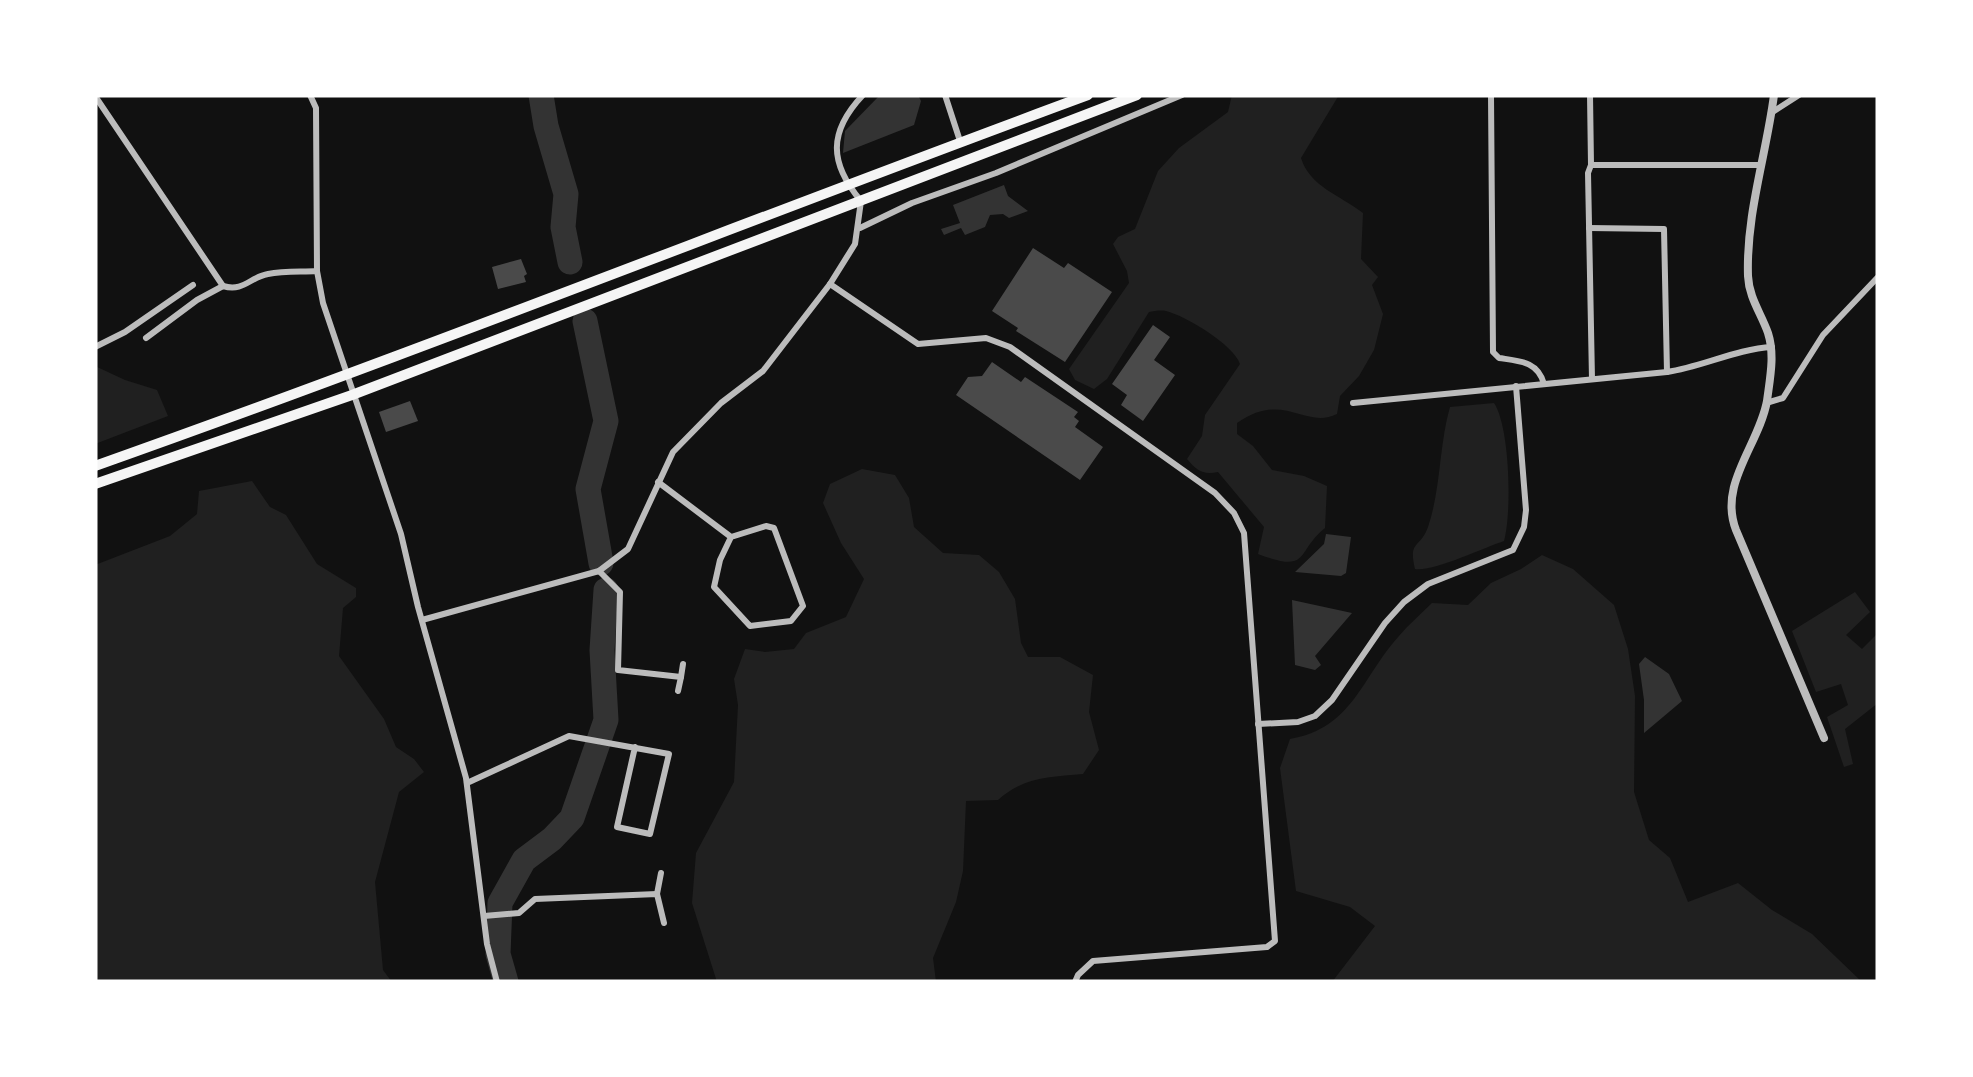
<svg xmlns="http://www.w3.org/2000/svg" width="1973" height="1077" viewBox="0 0 1973 1077" font-family="Ubuntu,sans-serif">
  <style>
    .green { fill: #202020 }
    .water { fill: #333 }
    .lines { fill: none; stroke-linecap: round; stroke-linejoin: round }
    .river { stroke: #333; stroke-width: 25 }
    .building { fill: #4a4a4a }
    .minor { stroke: #bcbcbc; stroke-width: 6 }
    .tertiary { stroke: #bcbcbc; stroke-width: 8 }
    .trunk { stroke: #f5f5f5; stroke-width: 10 }
  </style>
  <rect width="100%" height="100%" fill="#111"/>
  <g class="green">
    <path d="M 1232,95 L 1339,95 L 1301,158 C 1310,187 1340,195 1363,213 L 1361,259 L 1378,277 L 1372,285 L 1383,314 L 1374,350 L 1359,376 L 1340,396 L 1337,414 C 1305,430 1284,390 1237,423 L 1237,434 L 1253,446 L 1272,470 L 1304,476 L 1327,486 L 1325,528 C 1295,552 1311,574 1258,554 L 1264,527 L 1218,472 C 1203,475 1197,471 1187,459 L 1202,436 L 1205,415 L 1240,364 C 1234,345 1186,316 1166,311 C 1162,310 1153,311 1149,312 L 1107,379 L 1094,389 L 1075,380 L 1069,369 L 1129,283 L 1127,271 L 1113,244 L 1118,237 L 1135,229 L 1158,171 L 1179,148 L 1228,112 Z"/>
    <path d="M 95,366 L 125,380 L 157,390 L 168,416 L 95,444 Z"/>
    <path d="M 1494,403 C 1510,427 1512,513 1504,541 C 1483,548 1433,572 1415,569 C 1408,540 1420,549 1428,527 C 1441,489 1439,445 1450,407 Z"/>
    <path d="M 862,469 L 895,475 L 909,498 L 914,527 L 943,553 L 979,555 L 999,572 L 1015,599 L 1021,643 L 1028,657 L 1060,657 L 1093,675 L 1089,712 L 1099,750 L 1083,774 C 1050,777 1023,777 998,800 L 966,801 L 963,871 L 956,902 L 933,958 L 936,982 L 717,982 L 692,903 L 696,853 L 734,782 L 738,705 L 734,679 L 745,649 L 765,652 L 794,649 L 806,633 L 846,617 L 864,579 L 841,543 L 823,503 L 830,484 Z"/>
    <path d="M 252,481 L 270,507 L 286,515 L 317,564 L 356,588 L 356,597 L 343,608 L 339,656 L 384,719 L 396,747 L 414,759 L 424,772 L 399,792 L 375,882 L 383,970 L 392,982 L 95,982 L 95,565 L 170,536 L 197,514 L 199,491 Z"/>
    <path d="M 1542,555 L 1573,569 L 1614,605 L 1628,649 L 1635,696 L 1634,792 L 1649,840 L 1670,858 L 1688,902 L 1738,883 L 1772,910 L 1812,934 L 1862,982 L 1332,982 L 1375,926 L 1350,907 L 1296,891 L 1280,768 L 1290,739 C 1353,728 1361,678 1399,636 C 1409,624 1421,614 1432,603 L 1468,605 L 1491,583 L 1521,569 Z"/>
    <path d="M 1855,592 L 1870,612 L 1846,635 L 1862,649 L 1878,633 L 1878,703 L 1845,729 L 1853,764 L 1844,767 L 1827,717 L 1848,705 L 1841,684 L 1816,692 L 1792,631 Z"/>
  </g>
  <g class="water">
    <path d="M 880,95 L 918,95 L 921,101 L 914,125 L 843,153 L 845,131 Z"/>
    <path d="M 1004,185 L 1008,196 L 1028,211 L 1009,218 L 1003,214 L 990,215 L 985,227 L 965,235 L 961,228 L 944,235 L 941,229 L 960,223 L 953,205 Z"/>
    <path d="M 1326,534 L 1351,537 L 1346,573 L 1341,576 L 1295,572 L 1324,544 Z"/>
    <path d="M 1292,600 L 1352,613 L 1315,656 L 1321,665 L 1315,670 L 1295,665 Z"/>
    <path d="M 1645,657 L 1669,674 L 1682,701 L 1644,733 L 1644,700 L 1639,664 Z"/>
  </g>
  <g class="lines">
    <g class="river">
      <path d="M 541,95 L 546,126 L 566,194 L 563,227 L 570,262"/>
      <path d="M 585,321 L 606,421 L 588,489 L 601,563"/>
      <path d="M 506,982 L 498,954 L 500,903 L 524,860 L 552,839 L 572,818 L 606,720 L 602,650 L 606,590"/>
    </g>
  </g>
  <g class="building">
    <path d="M 1033,248 L 1064,268 L 1068,263 L 1112,292 L 1065,362 L 1016,331 L 1018,328 L 992,311 Z"/>
    <path d="M 521,259 L 527,274 L 524,276 L 526,282 L 498,289 L 492,267 Z"/>
    <path d="M 1153,325 L 1170,337 L 1154,360 L 1175,375 L 1143,421 L 1121,405 L 1127,395 L 1112,384 Z"/>
    <path d="M 992,362 L 1021,382 L 1025,377 L 1078,412 L 1074,417 L 1079,421 L 1075,427 L 1103,447 L 1080,480 L 956,395 L 968,377 L 982,376 Z"/>
    <path d="M 410,401 L 418,421 L 386,432 L 379,412 Z"/>
  </g>
  <g class="lines">
    <g class="minor">
      <path d="M 310,95 L 316,108 L 317,271 L 323,303 L 401,534 L 418,607 L 466,778 L 487,944 L 497,982"/>
      <path d="M 945,95 L 960,141"/>
      <path d="M 1491,95 L 1493,352 L 1499,358 C 1519,361 1538,361 1544,384"/>
      <path d="M 1590,95 L 1591,165 L 1588,173 L 1592,379"/>
      <path d="M 95,96 L 223,286"/>
      <path d="M 1771,113 L 1799,95"/>
      <path d="M 1591,165 L 1761,165"/>
      <path d="M 860,228 L 912,203 L 996,173 L 1182,95"/>
      <path d="M 1589,228 L 1664,229 L 1667,372"/>
      <path d="M 830,284 L 918,344 L 986,338 L 1010,347 L 1215,493 L 1234,513 L 1244,533 L 1275,941 L 1267,947 L 1093,961 L 1078,975 L 1075,982"/>
      <path d="M 146,338 L 197,300 L 223,286 C 244,292 250,277 268,274 C 284,271 301,272 317,271"/>
      <path d="M 95,347 L 125,332 L 193,285"/>
      <path d="M 1353,403 L 1667,372 C 1702,367 1736,349 1772,347"/>
      <path d="M 1766,403 L 1783,398 L 1823,335 L 1878,277"/>
      <path d="M 658,482 L 731,537 L 766,526 L 774,528 L 803,606 L 791,621 L 750,626 L 714,587 L 720,560 L 731,537"/>
      <path d="M 599,571 L 620,592 L 618,670 L 681,677 L 678,691"/>
      <path d="M 422,620 L 599,571 L 628,549 L 673,452 L 721,403 L 763,371 L 830,284 L 855,244 L 861,201 C 829,163 828,132 863,95"/>
      <path d="M 681,677 L 683,664"/>
      <path d="M 1258,724 L 1298,722 L 1315,716 L 1332,700 L 1385,623 L 1404,602 L 1428,584 L 1513,550 L 1524,527 L 1526,510 L 1516,386"/>
      <path d="M 467,783 L 569,736 L 669,754 L 650,834 L 617,827 L 635,747"/>
      <path d="M 657,894 L 661,873"/>
      <path d="M 484,916 L 519,913 L 535,899 L 657,894 L 664,923"/>
    </g>
    <path class="tertiary" d="M 1774,95 C 1766,156 1746,214 1748,276 C 1749,298 1761,313 1768,333 C 1775,355 1770,378 1767,401 C 1759,445 1718,484 1736,530 L 1824,738"/>
    <g class="trunk">
      <path d="M 95,466 C 428,348 757,217 1088,95"/>
      <path d="M 95,484 L 352,395 L 1137,95"/>
    </g>
  </g>
  <rect width="1973" height="1077" fill="none" stroke="#ffffff" stroke-width="195"/>
</svg>
